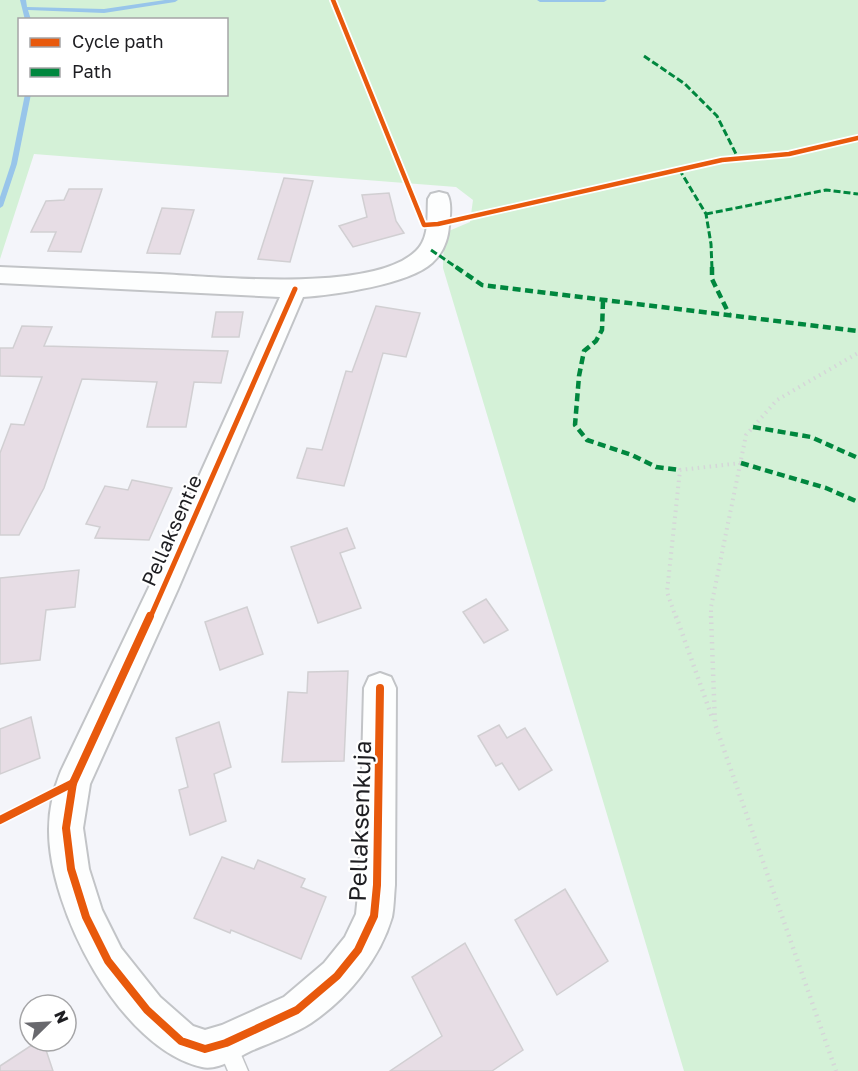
<svg xmlns="http://www.w3.org/2000/svg" width="858" height="1071" viewBox="0 0 858 1071" font-family="'Golos Text',sans-serif">
  <style>
    .green { fill: #d4f1d7; fill-rule: evenodd }
    .lines { fill: none; stroke-linecap: round; stroke-linejoin: round }
    .stream { fill: #98c5ea; fill-rule: evenodd }
    .building { fill: #e7dde5; stroke: #d1cfd2; stroke-width: 1.5 }
    .lane-casing { stroke: #c2c4c7; stroke-width: 3 }
    .street-casing { stroke: #c2c4c7; stroke-width: 4 }
    .path-far1 { stroke: #d5d6d8; stroke-width: 4; stroke-dasharray: 1.5 4.5; stroke-linecap: butt }
    .path { stroke: #d5d6d8; stroke-width: 4.5; stroke-dasharray: 1.5 5; stroke-linecap: butt }
    .lane { fill: #fdfefe; fill-rule: evenodd }
    .street { fill: #fdfefe; fill-rule: evenodd }
    .quiet-far1 { stroke: #00873e; stroke-width: 3; stroke-dasharray: 7 3; stroke-linecap: butt }
    .quiet { stroke: #00873e; stroke-width: 4.5; stroke-dasharray: 8 4.5; stroke-linecap: butt }
    .cycleway-far2-casing { stroke: #fff; stroke-width: 8 }
    .cycleway-far1-casing { stroke: #fff; stroke-width: 9 }
    .cycleway-casing { stroke: #fff; stroke-width: 11 }
    .cycleway-far2 { stroke: #e8590c; stroke-width: 4.5 }
    .cycleway-far1 { stroke: #e8590c; stroke-width: 5 }
    .cycleway { stroke: #e8590c; stroke-width: 8 }
    .labels { text-anchor: middle; dominant-baseline: central; stroke-width: 4.5; stroke-linejoin: round; paint-order: stroke }
    .street-label { font-size: 20px; fill: #1e1e22; stroke: #fff }
    .near-street-label { font-size: 24px; fill: #1e1e22; stroke: #fff }
  </style>
  <rect width="100%" height="100%" fill="#f4f5fa"/>
  <path class="green" d="M 0,0 L 858,0 L 858,1071 L 684,1071 L 443,268 L 444,233 L 470,222 L 473,200 L 456,187 L 34,154 L 0,259 ZM 20,20 L 226,20 L 226,94 L 20,94 Z"/>
  <g class="lines">
    <g class="stream">
      <path d="M 20,0 L 26,0 L 27,7 L 104,9 L 165,0 L 178,0 L 175,2 L 104,13 L 28,10 L 31,20 L 25,20 Z"/>
      <path d="M 537,0 L 607,0 L 604,2 L 540,2 Z"/>
      <path d="M 25,94 L 31,94 L 17,164 L 3,206 L 0,208 L 0,197 L 11,164 Z"/>
    </g>
  </g>
  <g class="building">
    <path d="M 284,178 L 313,181 L 290,262 L 258,259 Z"/>
    <path d="M 69,189 L 102,189 L 81,252 L 48,251 L 56,232 L 31,232 L 46,201 L 64,200 Z"/>
    <path d="M 389,193 L 396,221 L 404,233 L 353,247 L 339,226 L 367,217 L 362,195 Z"/>
    <path d="M 162,208 L 194,210 L 180,254 L 147,253 Z"/>
    <path d="M 376,306 L 420,313 L 406,357 L 383,353 L 344,486 L 297,478 L 307,448 L 322,450 L 346,371 L 352,372 Z"/>
    <path d="M 216,312 L 243,312 L 239,337 L 212,337 Z"/>
    <path d="M 22,326 L 52,327 L 44,346 L 228,351 L 221,383 L 194,382 L 186,427 L 147,427 L 157,382 L 82,379 L 44,488 L 19,535 L 0,535 L 0,453 L 11,424 L 24,425 L 42,377 L 0,376 L 0,348 L 13,348 Z"/>
    <path d="M 132,480 L 172,488 L 149,540 L 95,538 L 100,527 L 86,524 L 105,486 L 128,490 Z"/>
    <path d="M 347,528 L 355,548 L 340,553 L 361,608 L 318,623 L 291,547 Z"/>
    <path d="M 79,570 L 75,607 L 46,610 L 40,660 L 0,664 L 0,578 Z"/>
    <path d="M 486,599 L 508,630 L 484,643 L 463,612 Z"/>
    <path d="M 247,607 L 263,654 L 220,670 L 205,622 Z"/>
    <path d="M 348,671 L 344,761 L 282,762 L 288,692 L 307,693 L 308,672 Z"/>
    <path d="M 31,717 L 40,758 L 0,774 L 0,729 Z"/>
    <path d="M 219,722 L 231,767 L 214,774 L 226,821 L 190,835 L 179,790 L 188,787 L 176,738 Z"/>
    <path d="M 499,725 L 507,738 L 525,728 L 552,770 L 519,790 L 502,763 L 496,766 L 478,736 Z"/>
    <path d="M 222,857 L 254,869 L 258,860 L 305,879 L 301,887 L 326,897 L 301,959 L 231,930 L 230,933 L 194,918 Z"/>
    <path d="M 565,889 L 608,961 L 557,995 L 515,920 Z"/>
    <path d="M 465,943 L 523,1050 L 492,1071 L 390,1071 L 442,1036 L 412,977 Z"/>
    <path d="M 38,1041 L 43,1041 L 53,1071 L 0,1071 L 0,1066 Z"/>
  </g>
  <g class="lines">
    <defs>
      <path id="lane" d="M 226,1033 L 233,1036 L 248,1071 L 228,1071 L 216,1043 L 219,1036 Z"/>
      <path id="street" d="M 439,192 L 447,194 C 452,202 450,216 449,226 C 448,240 443,253 432,263 C 409,284 335,295 303,297 L 178,589 L 90,784 L 83,828 L 89,869 L 102,910 L 121,948 L 160,997 L 193,1026 L 205,1030 L 222,1025 L 284,997 L 324,963 L 345,937 L 356,914 L 359,885 L 364,688 L 369,677 L 380,673 L 391,677 L 396,688 L 395,885 C 394,895 394,907 392,917 C 380,959 347,999 311,1023 C 294,1034 272,1042 253,1050 C 240,1056 217,1071 202,1067 C 120,1049 48,908 49,829 C 49,810 54,788 61,771 L 150,585 L 280,297 L 0,283 L 0,267 C 53,269 107,272 160,274 C 219,277 373,293 416,251 C 430,238 427,216 428,199 L 431,194 Z"/>
    </defs>
    <use href="#lane" class="lane-casing"/>
    <use href="#street" class="street-casing"/>
    <g class="path-far1">
      <path d="M 676,618 L 667,592 L 680,470 L 741,463"/>
      <path d="M 711,618 L 711,607 L 746,435 L 777,400 L 858,353"/>
    </g>
    <g class="path">
      <path d="M 676,616 L 713,720"/>
      <path d="M 711,616 L 715,724 L 836,1071"/>
    </g>
    <use href="#lane" class="lane"/>
    <use href="#street" class="street"/>
    <g class="quiet-far1">
      <path d="M 644,56 L 685,84 L 717,116 L 738,158"/>
      <path d="M 679,169 L 706,214 L 711,244 L 712,269"/>
      <path d="M 706,214 L 826,190 L 858,194"/>
      <path d="M 431,250 L 459,269"/>
    </g>
    <g class="quiet">
      <path d="M 456,267 L 482,285 L 858,331"/>
      <path d="M 712,267 L 712,279 L 729,314"/>
      <path d="M 603,301 L 602,330 L 596,341 L 584,351 L 579,376 L 575,425 L 587,440 L 632,455 L 656,467 L 680,470"/>
      <path d="M 753,427 L 811,437 L 858,458"/>
      <path d="M 741,463 L 826,488 L 858,502"/>
    </g>
    <defs>
      <path id="cycleway-far2" d="M 333,0 L 424,225 L 438,224 L 722,160 L 789,154 L 858,138"/>
      <path id="cycleway-far1" d="M 150,618 L 295,289"/>
      <g id="cycleway">
        <path d="M 150,616 L 73,783 L 66,828 L 71,869 L 86,917 L 108,961 L 147,1010 L 181,1041 L 205,1049 L 226,1043 L 297,1010 L 337,976 L 358,950 L 374,916 L 377,885 L 380,688"/>
        <path d="M 0,820 L 73,783"/>
      </g>
    </defs>
    <use href="#cycleway-far2" class="cycleway-far2-casing"/>
    <use href="#cycleway-far1" class="cycleway-far1-casing"/>
    <use href="#cycleway" class="cycleway-casing"/>
    <use href="#cycleway-far2" class="cycleway-far2"/>
    <use href="#cycleway-far1" class="cycleway-far1"/>
    <use href="#cycleway" class="cycleway"/>
  </g>
  <g class="labels">
    <g class="street-label">
      <text transform="translate(171 530) rotate(-66)">Pellaksentie</text>
    </g>
    <g class="near-street-label">
      <text transform="translate(359 821) rotate(-88)">Pellaksenkuja</text>
    </g>
  </g>
  <rect x="18" y="18" width="210" height="78" fill="#ffffff" stroke="#a5a5a7" stroke-width="1.5"/>
  <rect x="30" y="38" width="30" height="9" fill="#e8590c" stroke="#a5a5a7" stroke-width="1.5"/>
  <text x="72" y="48" font-size="18" fill="#1e1e22">Cycle path</text>
  <rect x="30" y="68" width="30" height="9" fill="#00873e" stroke="#a5a5a7" stroke-width="1.5"/>
  <text x="72" y="78" font-size="18" fill="#1e1e22">Path</text>
  <g transform="translate(48 1023) rotate(66)"><circle r="28" fill="#ffffff" stroke="#a5a5a7" stroke-width="1.5"/>
  <path d="M0-4.5L10 22L0 15L-10 22Z" fill="#69696e"/>
  <text y="-9" font-size="16" font-weight="bold" text-anchor="middle" fill="#1e1e22">N</text>
  </g>
</svg>
